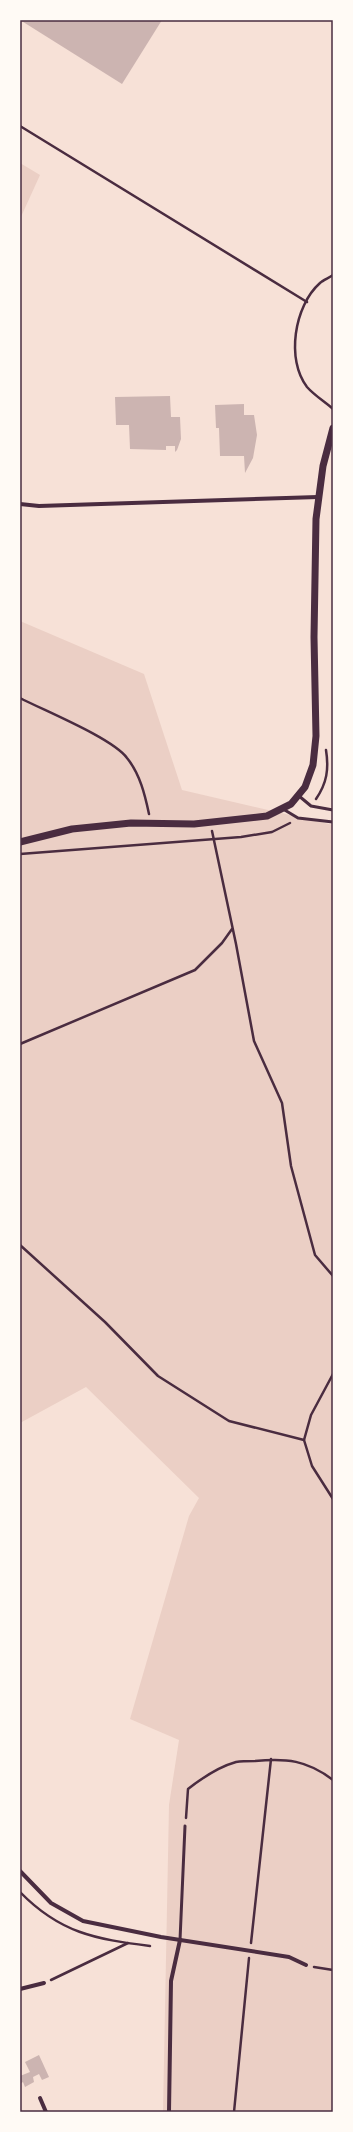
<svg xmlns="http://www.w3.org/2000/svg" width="353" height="2132" viewBox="0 0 353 2132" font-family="'Nunito Sans',sans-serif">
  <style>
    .green { fill: #ebcfc5 }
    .building { fill: #ccb4b1 }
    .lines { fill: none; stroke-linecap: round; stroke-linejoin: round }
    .path { stroke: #4a2c40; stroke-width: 2.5 }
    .service { stroke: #4a2c40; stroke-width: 3 }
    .minor { stroke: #4a2c40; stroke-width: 4 }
    .tertiary { stroke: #4a2c40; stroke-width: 7 }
    .neatline { fill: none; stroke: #4a2c40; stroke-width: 1.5 }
  </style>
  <rect width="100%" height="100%" fill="#f7e1d7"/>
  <g class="green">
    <path d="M 20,163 L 40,175 L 20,219 Z"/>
    <path d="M 20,621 L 144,674 L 182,790 L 333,825 L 333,2112 L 163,2112 L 169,1805 L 179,1740 L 130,1719 L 189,1516 L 199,1498 L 86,1387 L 20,1423 Z"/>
  </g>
  <g class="building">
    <path d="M 20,20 L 162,20 L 122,84 Z"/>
    <path d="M 170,396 L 171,417 L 180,417 L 181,439 L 177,450 L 175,452 L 175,446 L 166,446 L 166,450 L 130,449 L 129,425 L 116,425 L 115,397 Z"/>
    <path d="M 244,404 L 244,415 L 254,415 L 257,435 L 253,458 L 245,473 L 244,456 L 220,456 L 219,428 L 216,428 L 215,405 Z"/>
    <path d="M 39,2055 L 49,2077 L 42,2080 L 39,2074 L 33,2077 L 34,2082 L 25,2087 L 23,2082 L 20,2084 L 20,2076 L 30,2072 L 25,2062 Z"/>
  </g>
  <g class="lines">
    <g class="path">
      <path d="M 20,126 L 307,302"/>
      <path d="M 333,275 C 329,278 323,280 320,283 C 294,306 286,360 307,387 C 314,395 325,402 333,409"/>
      <path d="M 20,698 C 45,711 112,738 127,758 C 140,774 145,795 149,814"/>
      <path d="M 316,799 C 327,783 329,769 326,750"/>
      <path d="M 212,831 L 236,944 L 254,1041 L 282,1103 L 291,1166 L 315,1255 L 333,1276"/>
      <path d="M 20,854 L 241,837 L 272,832 L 290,823"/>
      <path d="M 20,1044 L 195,970 L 222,943 L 232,929"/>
      <path d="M 20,1245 L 105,1322 L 158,1376 L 229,1421 L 304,1440"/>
      <path d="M 333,1374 L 311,1415 L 304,1440 L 312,1466 L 333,1499"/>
      <path d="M 186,1818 L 188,1789 C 202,1778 218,1767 236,1762 C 242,1761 249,1761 255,1761 C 286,1758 307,1760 333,1780"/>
      <path d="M 20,1892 C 60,1933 95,1939 150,1946"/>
      <path d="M 251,1943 L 271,1759"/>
      <path d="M 314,1967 L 333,1970"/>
      <path d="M 51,1980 L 128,1943"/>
      <path d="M 234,2112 L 249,1958"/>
    </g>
    <g class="service">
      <path d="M 299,796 L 311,806 L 333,810"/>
      <path d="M 283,809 L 298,818 L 333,822"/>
      <path d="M 180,1940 L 185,1826"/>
    </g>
    <g class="minor">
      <path d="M 20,504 L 39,506 L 318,497"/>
      <path d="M 20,1871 L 51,1903 L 83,1921 L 161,1937 L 289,1957 L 306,1965"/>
      <path d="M 20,1989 L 44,1983"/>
      <path d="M 40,2098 L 46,2112"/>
      <path d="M 169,2112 L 171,1981 L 180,1940"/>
    </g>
    <path class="tertiary" d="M 20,842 L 72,829 L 131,823 L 194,824 L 267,816 L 291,804 L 305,787 L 313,765 L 316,736 L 314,637 L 316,519 L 323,466 L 333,428"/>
  </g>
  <rect width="353" height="2132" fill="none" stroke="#fffaf5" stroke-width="42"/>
  <rect x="21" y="21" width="311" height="2090" class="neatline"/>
</svg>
